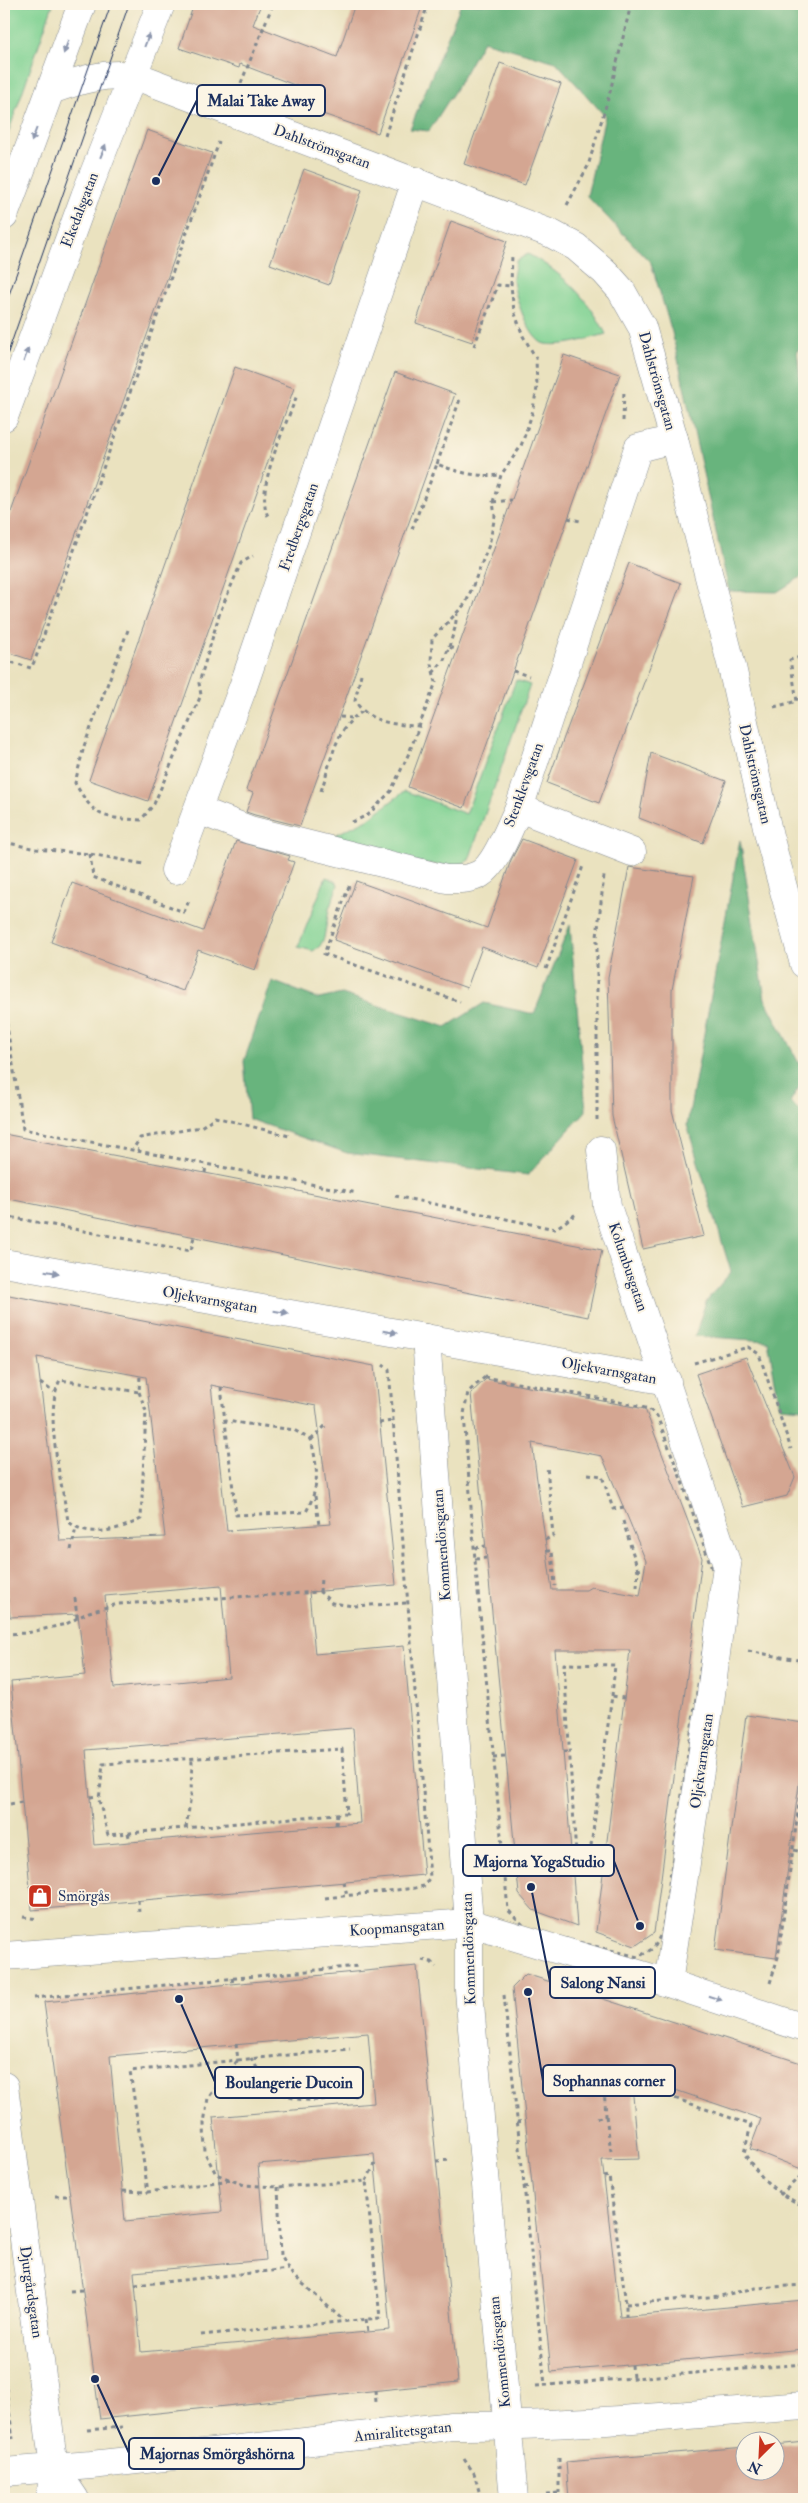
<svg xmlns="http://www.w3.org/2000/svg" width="808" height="2503" viewBox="0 0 808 2503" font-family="'IM FELL Double Pica',serif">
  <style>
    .green { fill: #80d293; stroke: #4e8078 }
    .forest { fill: #68b47d; stroke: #42726e }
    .building { fill: #d4a692; fill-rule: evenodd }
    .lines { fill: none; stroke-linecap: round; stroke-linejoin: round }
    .minor-casing { stroke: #82888e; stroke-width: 29 }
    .path { stroke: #82888e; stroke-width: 3; stroke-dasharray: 4 4; stroke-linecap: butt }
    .minor { stroke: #fff; stroke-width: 28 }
    .tram { stroke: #1b2f5e; stroke-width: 1 }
    .oneway { fill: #8d97ae }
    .labels { text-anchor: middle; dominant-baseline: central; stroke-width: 4; stroke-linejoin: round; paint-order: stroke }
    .street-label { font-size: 15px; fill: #1b2f5e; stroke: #fcf5e5 }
    .poi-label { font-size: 15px; fill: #1b2f5e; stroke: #fcf5e5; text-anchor: start }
    .leader { fill: none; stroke: #1b2f5e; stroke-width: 2 }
    .callout-dot { fill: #1b2f5e; stroke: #fcf5e5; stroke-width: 2 }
    .callout { fill: #fcf5e5; stroke: #1b2f5e; stroke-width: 2 }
    .callout-label { font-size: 16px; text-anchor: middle; font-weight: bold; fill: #1b2f5e }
  </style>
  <rect width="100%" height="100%" fill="#fcf5e5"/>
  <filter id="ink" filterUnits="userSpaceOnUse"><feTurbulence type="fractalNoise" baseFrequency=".02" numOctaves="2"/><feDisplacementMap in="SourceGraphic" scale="10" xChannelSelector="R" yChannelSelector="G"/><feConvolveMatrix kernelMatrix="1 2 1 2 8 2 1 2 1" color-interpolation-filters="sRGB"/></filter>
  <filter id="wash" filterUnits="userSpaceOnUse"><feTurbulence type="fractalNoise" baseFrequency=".0096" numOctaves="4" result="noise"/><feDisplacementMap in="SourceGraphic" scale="20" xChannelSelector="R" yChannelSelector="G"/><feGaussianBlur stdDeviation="1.12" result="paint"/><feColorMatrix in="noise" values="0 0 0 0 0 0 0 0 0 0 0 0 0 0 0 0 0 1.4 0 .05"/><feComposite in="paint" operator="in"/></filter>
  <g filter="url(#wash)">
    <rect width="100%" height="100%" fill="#eae2bf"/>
    <g class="green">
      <path d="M 4,4 L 53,4 L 4,145 Z"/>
      <path d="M 528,254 C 564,274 588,298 606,334 C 587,339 565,347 545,344 C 529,341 514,294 513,280 C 513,274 515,267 516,261 Z"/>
      <path d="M 516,680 L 530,685 L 469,860 C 447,877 371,849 343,842 L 333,836 L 368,819 L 405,791 L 466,814 Z"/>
      <path d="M 326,877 L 336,881 L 338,885 L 329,909 L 324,938 L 320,946 L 313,951 L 298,947 Z"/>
    </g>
    <g class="forest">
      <path d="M 461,4 L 804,4 L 804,349 L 797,350 L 804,419 L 804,575 L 777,592 L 729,591 L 672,332 L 651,263 L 587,196 L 605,116 L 556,62 L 483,41 L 457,87 L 429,131 L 410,129 Z"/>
      <path d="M 740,840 L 765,999 L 804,1073 L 804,1079 L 790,1102 L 804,1114 L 804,1409 L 780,1407 L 768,1341 L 695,1336 L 706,1301 L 731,1272 L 687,1125 Z"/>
      <path d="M 570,925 L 586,1111 L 528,1175 L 347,1153 L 249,1119 L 244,1061 L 272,981 L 319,999 L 342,994 L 446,1027 L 484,1003 L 534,1014 Z"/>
    </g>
    <g id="blocks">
      <g class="building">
        <path d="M 194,4 L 261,4 L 253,25 L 337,57 L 355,4 L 423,4 L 378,133 L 317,112 L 323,96 L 240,64 L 239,68 L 179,48 Z"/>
        <path d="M 500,63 L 561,84 L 525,185 L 464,164 Z"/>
        <path d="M 147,130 L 212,153 L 31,660 L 4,651 L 4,532 Z"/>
        <path d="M 304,169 L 362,190 L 329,285 L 270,264 Z"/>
        <path d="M 451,221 L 507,241 L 472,342 L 416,323 Z"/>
        <path d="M 564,355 L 620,374 L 464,808 L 408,787 Z"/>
        <path d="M 235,367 L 294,388 L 148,801 L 89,780 Z"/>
        <path d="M 395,372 L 455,394 L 300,826 L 255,815 L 246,812 L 253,793 L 246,790 Z"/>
        <path d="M 629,563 L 681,583 L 599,803 L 547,783 Z"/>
        <path d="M 651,753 L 726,781 L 703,843 L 639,818 Z"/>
        <path d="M 522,839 L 578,860 L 538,968 L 482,947 L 467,988 L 334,940 L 356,881 L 487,928 L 511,860 Z"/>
        <path d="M 236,841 L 290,856 L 288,860 L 294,862 L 255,970 L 198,950 L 183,991 L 51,942 L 72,883 L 203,931 Z"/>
        <path d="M 629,867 L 694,876 L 672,990 L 672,1110 L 704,1236 L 643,1249 L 612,1116 L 608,977 Z"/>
        <path d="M 4,1134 L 602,1250 L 588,1317 L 4,1198 Z"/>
        <path d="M 4,1294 L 374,1366 L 396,1585 L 309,1592 L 315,1654 L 404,1646 L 424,1875 L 32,1910 L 11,1682 L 85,1675 L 78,1614 L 10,1617 L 4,1571 ZM 37,1357 L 146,1377 L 165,1537 L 60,1541 ZM 211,1385 L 316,1406 L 331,1524 L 227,1531 ZM 221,1586 L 229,1677 L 114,1688 L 105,1596 ZM 353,1728 L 360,1823 L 94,1845 L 86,1750 Z"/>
        <path d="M 746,1357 L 795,1477 L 787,1496 L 743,1507 L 696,1374 Z"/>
        <path d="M 486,1379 L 645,1409 L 702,1558 L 654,1933 L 635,1946 L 596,1932 L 630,1650 L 555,1650 L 577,1926 L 533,1910 L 519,1894 L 471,1393 ZM 532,1443 L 602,1456 L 646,1561 L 640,1596 L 591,1587 L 586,1590 L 552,1590 Z"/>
        <path d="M 746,1715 L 804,1723 L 804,1746 L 776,1958 L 715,1950 Z"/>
        <path d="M 417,1966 L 458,2382 L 100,2419 L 44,2002 ZM 368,2033 L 374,2103 L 213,2117 L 222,2212 L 125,2221 L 110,2056 ZM 374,2154 L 390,2330 L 141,2352 L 134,2272 L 266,2260 L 258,2164 Z"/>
        <path d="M 526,1974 L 804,2064 L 804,2170 L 750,2149 L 761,2119 L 631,2075 L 639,2159 L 602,2160 L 620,2317 L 804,2300 L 804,2349 L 551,2372 L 512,1988 Z"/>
        <path d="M 804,2442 L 804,2499 L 569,2499 L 566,2462 L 746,2447 L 746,2470 L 776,2470 L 776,2445 Z"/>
      </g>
    </g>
  </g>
  <g filter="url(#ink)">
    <use href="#blocks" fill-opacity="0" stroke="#82888e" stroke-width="1"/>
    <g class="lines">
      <defs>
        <g id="minor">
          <path d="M 51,90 C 77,81 105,72 133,76 C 141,77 151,82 159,85 L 552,234 L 576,247 L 605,272 L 621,290 L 642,327 L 674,439 L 732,667 L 769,836 L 804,964"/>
          <path d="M 4,216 L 82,4"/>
          <path d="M 4,417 L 85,196 L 161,4"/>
          <path d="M 519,808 L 632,852"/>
          <path d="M 198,810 L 250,830 L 446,879 C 458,879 469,880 480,874 C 497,864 510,825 519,808 L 638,448 L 674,439"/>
          <path d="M 175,870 L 243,687 L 416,181"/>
          <path d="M 601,1150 L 607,1206 L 727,1565 L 709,1710 L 668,1983"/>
          <path d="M 4,1263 L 667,1381"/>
          <path d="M 426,1338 L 469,1923 L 469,1990 L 472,2028 L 514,2499"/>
          <path d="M 4,1956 L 469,1923 L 668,1983 L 804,2028"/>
          <path d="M 4,2086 L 54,2468 L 50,2499"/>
          <path d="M 54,2468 L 75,2499"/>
          <path d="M 4,2472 L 91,2465 L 452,2426 C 569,2427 687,2414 804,2406"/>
        </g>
      </defs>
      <use href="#minor" class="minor-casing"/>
      <g class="path">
        <path d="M 4,8 L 5,4"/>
        <path d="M 241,83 L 273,4"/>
        <path d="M 385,136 L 428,4"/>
        <path d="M 567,205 L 588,166 L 610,92 L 631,4"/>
        <path d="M 474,346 L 498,285 L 511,286"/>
        <path d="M 623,421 L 624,390"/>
        <path d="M 437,464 L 460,399"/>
        <path d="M 493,502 L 512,500"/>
        <path d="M 268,516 C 254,489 287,423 297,395"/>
        <path d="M 568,518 L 580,521"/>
        <path d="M 412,529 L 437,464 C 459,473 477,477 501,475"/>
        <path d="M 128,630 L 84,746 L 75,783 C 95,818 102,818 141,820 L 154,804 L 201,695 L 199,683 L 220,612 L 241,563 L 253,556"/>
        <path d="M 449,647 L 455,628 L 457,614"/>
        <path d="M 4,660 L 31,668 L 35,660 L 219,142"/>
        <path d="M 513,671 L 529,676"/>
        <path d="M 433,673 L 444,660 L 449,647 L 458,650"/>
        <path d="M 361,674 L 355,701 C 369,723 395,725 419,726"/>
        <path d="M 774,707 L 797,701 L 790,660 L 804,656"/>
        <path d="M 340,717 L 351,718"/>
        <path d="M 321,791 C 331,763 335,727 362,712"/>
        <path d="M 352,822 L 368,815 L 391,791 L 409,753 L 436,682 L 431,664 L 432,639 L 466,603 L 489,545 L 495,516 L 493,502 L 501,475 L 521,446 L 532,414 L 537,388 L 536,358 L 523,336 L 514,311 L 511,286 L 512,254"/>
        <path d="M 4,842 L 36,849 L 90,854 L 144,864"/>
        <path d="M 90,854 L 93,877 L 184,912 L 190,898"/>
        <path d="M 349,886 L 324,954 L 460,1002"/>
        <path d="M 546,969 L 583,866"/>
        <path d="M 4,1007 L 23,1129 L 357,1193"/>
        <path d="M 597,1120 L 597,937 L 604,876"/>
        <path d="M 140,1152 L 135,1146 L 140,1138 L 201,1127 L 215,1117 L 289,1136"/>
        <path d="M 205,1173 L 206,1165"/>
        <path d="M 395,1196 L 555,1229 L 576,1214"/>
        <path d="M 4,1216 L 191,1251 L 194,1236"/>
        <path d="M 694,1363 L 748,1347 L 759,1354 L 791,1449"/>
        <path d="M 485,1377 L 630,1404 L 649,1409 L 657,1416 L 684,1487 L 714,1575 L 662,1932 L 654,1948 L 638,1957 L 527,1929 L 508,1910 L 475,1560 L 464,1414 L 468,1392 Z"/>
        <path d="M 40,1383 L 54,1392"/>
        <path d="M 221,1387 L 236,1515 L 306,1512 C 320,1486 318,1468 311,1440 L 294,1430 L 225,1421"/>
        <path d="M 139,1392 L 146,1411 L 141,1519 C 120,1530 87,1539 68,1521 C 62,1482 43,1414 60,1380 L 139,1392 L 140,1376"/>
        <path d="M 379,1423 L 392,1421"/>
        <path d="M 311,1440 L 327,1424"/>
        <path d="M 588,1474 L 602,1476 L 613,1509 L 624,1507"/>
        <path d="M 315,1496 L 319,1525"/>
        <path d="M 623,1521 L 638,1570"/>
        <path d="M 545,1540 L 553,1536 L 547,1466"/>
        <path d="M 475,1548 L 485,1546"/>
        <path d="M 71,1550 L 76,1528"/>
        <path d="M 546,1551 L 552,1551 L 555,1586"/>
        <path d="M 475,1559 L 486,1558"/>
        <path d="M 637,1587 L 638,1570 L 645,1568"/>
        <path d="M 320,1592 L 321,1578"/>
        <path d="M 75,1598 L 77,1618"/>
        <path d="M 4,1634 L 27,1633 L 66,1624 L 89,1612 L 118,1604 L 320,1592 L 332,1603 L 354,1606 L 407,1603"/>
        <path d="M 748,1651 L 804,1661"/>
        <path d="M 612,1696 L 615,1665 L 564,1664 L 576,1856 L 590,1853 L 612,1696 L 624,1698"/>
        <path d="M 342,1749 L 347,1813 L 108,1835 L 99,1800 L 103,1764 Z"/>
        <path d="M 563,1752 L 569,1752"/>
        <path d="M 493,1757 L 505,1756"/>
        <path d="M 90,1797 L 99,1796"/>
        <path d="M 10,1804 L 22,1802"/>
        <path d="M 336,1825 L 337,1814"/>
        <path d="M 186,1828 L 191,1795 L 192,1759"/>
        <path d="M 128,1833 L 130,1841"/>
        <path d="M 794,1850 L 804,1853"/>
        <path d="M 344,1882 L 347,1896"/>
        <path d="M 325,1898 L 415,1888 L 424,1886 L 430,1877 L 389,1370 L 383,1365"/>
        <path d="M 138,1900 L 139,1913"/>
        <path d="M 23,1917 L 38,1919"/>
        <path d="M 422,1960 L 431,1962 L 436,1967"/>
        <path d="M 232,1978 L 233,1984"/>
        <path d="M 770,1983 L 778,1957 L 804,1768"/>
        <path d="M 504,1995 L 545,2385"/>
        <path d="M 34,1998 L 358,1966"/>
        <path d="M 236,2044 L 238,2060 L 350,2049"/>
        <path d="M 251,2058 C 282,2112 307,2101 361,2095"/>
        <path d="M 660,2093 L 751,2125 L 744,2153 C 762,2180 775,2193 804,2206"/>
        <path d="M 606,2116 L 611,2151"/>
        <path d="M 597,2118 L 606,2116 L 603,2075 L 630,2085"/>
        <path d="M 517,2122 L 526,2121"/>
        <path d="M 436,2161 L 451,2160"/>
        <path d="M 604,2177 L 609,2176 L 626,2304 L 626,2317"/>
        <path d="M 230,2180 L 148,2192 L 130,2071 L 238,2060"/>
        <path d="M 366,2181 L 375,2164"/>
        <path d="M 278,2187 L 281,2256 L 292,2274 L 344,2321"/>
        <path d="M 524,2187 L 532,2186"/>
        <path d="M 123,2191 L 148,2192"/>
        <path d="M 780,2195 L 804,2173"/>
        <path d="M 55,2196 L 70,2196"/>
        <path d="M 135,2285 L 289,2269"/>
        <path d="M 70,2291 L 82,2290"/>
        <path d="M 626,2304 L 720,2296 L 755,2288 L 804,2285"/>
        <path d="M 366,2319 L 368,2332"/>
        <path d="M 201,2335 L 380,2318 L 366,2181 L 278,2187 L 244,2185 L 216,2174 L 205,2153 L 204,2123 L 208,2098 L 238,2060"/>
        <path d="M 632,2365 L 633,2378"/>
        <path d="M 4,2373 L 13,2439"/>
        <path d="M 536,2386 L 804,2364"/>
        <path d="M 375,2390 L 376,2402"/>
        <path d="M 87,2430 L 122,2427"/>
        <path d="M 559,2458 L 559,2493"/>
        <path d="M 464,2459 L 474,2473 L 479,2491"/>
        <path d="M 546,2494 L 559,2493 L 560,2499"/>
      </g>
      <use href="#minor" class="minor"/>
      <g class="tram">
        <path d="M 4,309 L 111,4"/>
        <path d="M 4,364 L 129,4"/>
      </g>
    </g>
    <defs><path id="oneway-solid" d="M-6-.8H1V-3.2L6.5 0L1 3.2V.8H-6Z" transform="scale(1.25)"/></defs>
    <g class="oneway">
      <use href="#oneway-solid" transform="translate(147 40) rotate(-69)"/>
      <use href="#oneway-solid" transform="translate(66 47) rotate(110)"/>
      <use href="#oneway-solid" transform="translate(34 135) rotate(111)"/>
      <use href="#oneway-solid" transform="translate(103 151) rotate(-68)"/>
      <use href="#oneway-solid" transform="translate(26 355) rotate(-70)"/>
      <use href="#oneway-solid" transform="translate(52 1272) rotate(10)"/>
      <use href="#oneway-solid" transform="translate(281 1312) rotate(10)"/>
      <use href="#oneway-solid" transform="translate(390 1332) rotate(10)"/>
      <use href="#oneway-solid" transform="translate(715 1998) rotate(18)"/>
    </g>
  </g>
  <defs>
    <symbol id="shop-square" viewBox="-11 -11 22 22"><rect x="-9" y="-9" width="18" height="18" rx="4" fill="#c8321e" stroke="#fcf5e5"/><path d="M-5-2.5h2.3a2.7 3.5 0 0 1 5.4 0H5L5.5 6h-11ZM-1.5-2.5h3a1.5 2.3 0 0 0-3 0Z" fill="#fff"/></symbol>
  </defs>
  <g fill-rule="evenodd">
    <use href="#shop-square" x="26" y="1882" width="28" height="28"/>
  </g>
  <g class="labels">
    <g class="street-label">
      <text transform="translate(322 147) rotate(20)">Dahlströmsgatan</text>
      <text transform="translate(80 210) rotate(-69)">Ekedalsgatan</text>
      <text transform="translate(657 381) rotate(74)">Dahlströmsgatan</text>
      <text transform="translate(299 527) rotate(-71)">Fredbergsgatan</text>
      <text transform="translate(755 774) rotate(77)">Dahlströmsgatan</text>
      <text transform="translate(524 785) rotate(-70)">Stenklevsgatan</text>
      <text transform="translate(628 1267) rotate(71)">Kolumbusgatan</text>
      <text transform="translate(210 1300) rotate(10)">Oljekvarnsgatan</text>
      <text transform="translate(609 1371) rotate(10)">Oljekvarnsgatan</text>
      <text transform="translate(442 1545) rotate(-94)">Kommendörsgatan</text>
      <text transform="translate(702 1761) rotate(-82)">Oljekvarnsgatan</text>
      <text transform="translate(397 1928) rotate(-4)">Koopmansgatan</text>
      <text transform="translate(469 1949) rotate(-92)">Kommendörsgatan</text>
      <text transform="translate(31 2292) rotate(82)">Djurgårdsgatan</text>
      <text transform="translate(500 2352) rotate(-96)">Kommendörsgatan</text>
      <text transform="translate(403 2432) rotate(-6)">Amiralitetsgatan</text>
    </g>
    <g class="poi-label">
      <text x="58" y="1896">Smörgås</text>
    </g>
  </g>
  <path class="leader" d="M156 181L197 100M640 1926L614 1861M531 1887L550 1982M528 1992L543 2081M179 1999L215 2082M95 2379L129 2453"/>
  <g class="callout-dot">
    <circle cx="156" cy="181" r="5"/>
    <circle cx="640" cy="1926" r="5"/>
    <circle cx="531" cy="1887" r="5"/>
    <circle cx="528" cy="1992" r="5"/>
    <circle cx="179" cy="1999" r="5"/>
    <circle cx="95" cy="2379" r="5"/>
  </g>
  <g class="callout">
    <rect x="197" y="85" width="128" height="31" rx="5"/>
    <rect x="463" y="1845" width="151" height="31" rx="5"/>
    <rect x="550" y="1967" width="105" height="31" rx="5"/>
    <rect x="543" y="2065" width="132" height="31" rx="5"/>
    <rect x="215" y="2067" width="148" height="31" rx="5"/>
    <rect x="129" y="2438" width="175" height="31" rx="5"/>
  </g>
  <g class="callout-label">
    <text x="261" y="106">Malai Take Away</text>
    <text x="539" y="1867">Majorna YogaStudio</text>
    <text x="603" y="1988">Salong Nansi</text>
    <text x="609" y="2086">Sophannas corner</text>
    <text x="289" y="2088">Boulangerie Ducoin</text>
    <text x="217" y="2459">Majornas Smörgåshörna</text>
  </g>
  <rect width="808" height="2503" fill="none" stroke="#fcf5e5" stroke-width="20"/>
  <g transform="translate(760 2456) rotate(204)"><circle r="24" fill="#fcf5e5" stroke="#a2a6af"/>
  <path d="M0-4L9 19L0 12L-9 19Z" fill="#c8321e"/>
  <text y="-8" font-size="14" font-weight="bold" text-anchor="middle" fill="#1b2f5e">N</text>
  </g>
</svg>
